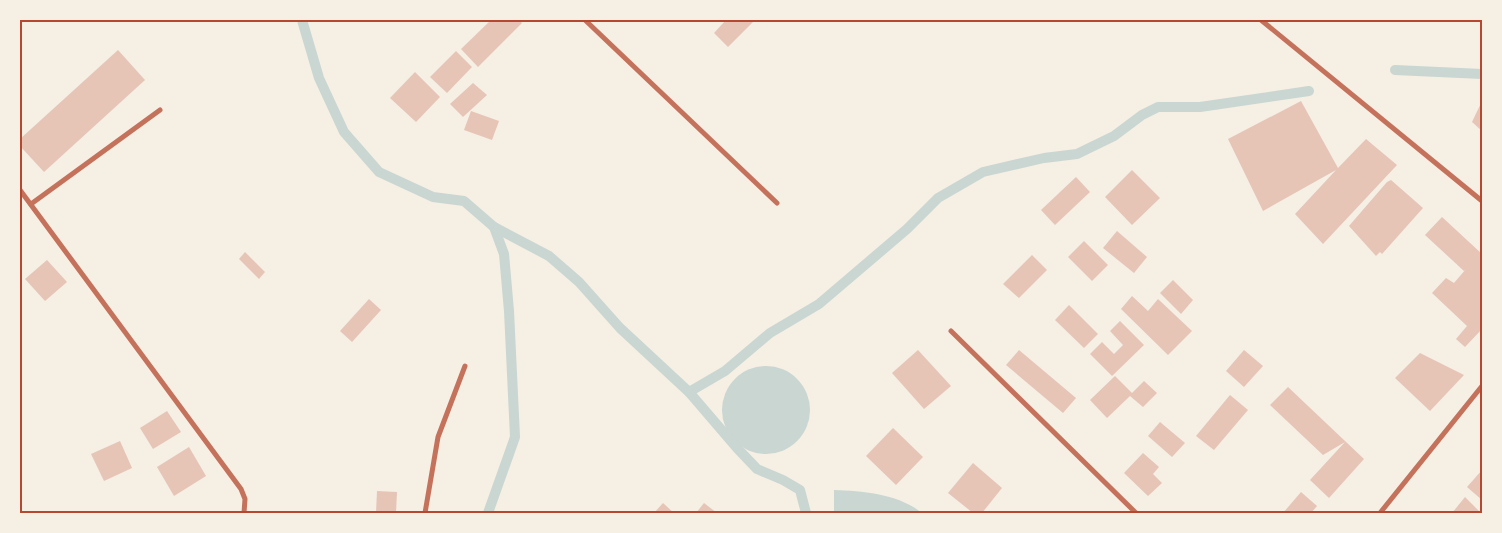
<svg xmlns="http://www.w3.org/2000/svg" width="1502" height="533" viewBox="0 0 1502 533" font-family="Helvetica,sans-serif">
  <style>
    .water { fill: #c9d6d2 }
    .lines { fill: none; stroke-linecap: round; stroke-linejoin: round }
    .stream { stroke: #c9d6d2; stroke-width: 10 }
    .building { fill: #e6c5b7 }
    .minor { stroke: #c5725c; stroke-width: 5 }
    .neatline { fill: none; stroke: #b5482f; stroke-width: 2 }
  </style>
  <rect width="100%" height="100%" fill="#f6efe4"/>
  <g class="water">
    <circle cx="766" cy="410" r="44"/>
    <path d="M 834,490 C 864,491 898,494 922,513 L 834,513 Z"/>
  </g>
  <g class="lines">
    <g class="stream">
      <path d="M 302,20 L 319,78 L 344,132 L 379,172 L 433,197 L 464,201 L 494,227 L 504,254 L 509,311 L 515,437 L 488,513"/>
      <path d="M 1395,70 L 1482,74"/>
      <path d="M 494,227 L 549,256 L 579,282 L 620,328 L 689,392 L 737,448 L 757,469 L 783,480 L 800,490 L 806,513"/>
      <path d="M 689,392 L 725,371 L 770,333 L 819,304 L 907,229 L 938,198 L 983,172 L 1044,158 L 1077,154 L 1114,136 L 1142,115 L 1158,107 L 1200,107 L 1309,91"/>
    </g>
  </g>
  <g class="building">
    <path d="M 491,20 L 519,20 L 522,23 L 478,67 L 461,49 Z"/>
    <path d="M 726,20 L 755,20 L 728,47 L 714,33 Z"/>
    <path d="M 118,50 L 145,80 L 44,172 L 20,146 L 20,139 Z"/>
    <path d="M 456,51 L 472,67 L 447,93 L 430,77 Z"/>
    <path d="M 415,72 L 440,97 L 416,122 L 390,98 Z"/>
    <path d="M 473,83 L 487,95 L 463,117 L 450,104 Z"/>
    <path d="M 1301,101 L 1338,168 L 1366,139 L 1397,165 L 1323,244 L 1295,214 L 1336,170 L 1263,211 L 1228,139 Z"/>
    <path d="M 1482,101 L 1482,131 L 1472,122 Z"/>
    <path d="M 471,111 L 499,121 L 492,140 L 464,130 Z"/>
    <path d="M 1132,170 L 1160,198 L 1132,225 L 1105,197 Z"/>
    <path d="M 1076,177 L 1090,192 L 1055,225 L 1041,210 Z"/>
    <path d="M 1391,180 L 1423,208 L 1382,254 L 1380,252 L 1376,256 L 1349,226 L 1387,182 Z"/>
    <path d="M 1442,217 L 1482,254 L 1482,329 L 1465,347 L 1456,339 L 1467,326 L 1432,293 L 1446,278 L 1454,283 L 1466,269 L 1464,271 L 1425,235 Z"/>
    <path d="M 1117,231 L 1147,257 L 1134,273 L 1103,248 Z"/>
    <path d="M 1084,241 L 1108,265 L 1092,281 L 1068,257 Z"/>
    <path d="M 245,252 L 265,272 L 259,279 L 239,259 Z"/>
    <path d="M 1032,255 L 1047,270 L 1019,298 L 1003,284 Z"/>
    <path d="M 47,260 L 67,282 L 45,301 L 25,279 Z"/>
    <path d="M 1173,280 L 1193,300 L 1181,314 L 1160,293 Z"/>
    <path d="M 1132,296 L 1148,311 L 1158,299 L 1192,331 L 1168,355 L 1121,309 Z"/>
    <path d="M 369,299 L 381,310 L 352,342 L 340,331 Z"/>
    <path d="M 1069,305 L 1098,334 L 1084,348 L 1055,320 Z"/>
    <path d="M 1120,321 L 1144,345 L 1112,376 L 1090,354 L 1102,342 L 1114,354 L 1123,345 L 1110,331 Z"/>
    <path d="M 918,350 L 951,386 L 924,409 L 892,373 Z"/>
    <path d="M 1019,350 L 1076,398 L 1063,413 L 1006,365 Z"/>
    <path d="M 1244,350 L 1263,366 L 1244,387 L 1226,371 Z"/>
    <path d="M 1420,353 L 1464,375 L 1430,411 L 1395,378 Z"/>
    <path d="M 1115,376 L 1132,393 L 1144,381 L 1157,393 L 1143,407 L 1130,396 L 1107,418 L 1090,400 Z"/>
    <path d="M 1288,387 L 1364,459 L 1329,498 L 1310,480 L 1345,442 L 1323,455 L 1270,405 Z"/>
    <path d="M 1230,395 L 1248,410 L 1214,450 L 1196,436 Z"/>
    <path d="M 167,411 L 181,432 L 153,449 L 140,428 Z"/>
    <path d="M 1160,422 L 1185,443 L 1172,457 L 1148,436 Z"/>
    <path d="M 893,428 L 923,457 L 896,485 L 866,456 Z"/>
    <path d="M 120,441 L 132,468 L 104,481 L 91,454 Z"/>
    <path d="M 189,447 L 206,476 L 174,496 L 157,467 Z"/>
    <path d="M 1143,453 L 1159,467 L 1153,474 L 1162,483 L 1148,496 L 1124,473 Z"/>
    <path d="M 973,463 L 1002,488 L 982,513 L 973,513 L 948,493 Z"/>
    <path d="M 1482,470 L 1482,500 L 1467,487 Z"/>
    <path d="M 377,491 L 397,492 L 396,513 L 376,513 Z"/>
    <path d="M 1301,492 L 1317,506 L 1311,513 L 1283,513 Z"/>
    <path d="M 1465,497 L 1481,513 L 1452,513 Z"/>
    <path d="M 663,503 L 674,513 L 654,513 Z"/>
    <path d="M 704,503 L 717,513 L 696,513 Z"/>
  </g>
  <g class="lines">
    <g class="minor">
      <path d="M 585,20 L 777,203"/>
      <path d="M 1261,20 L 1482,201"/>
      <path d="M 20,190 L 241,489 L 245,499 L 244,513"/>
      <path d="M 31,204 L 160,110"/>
      <path d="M 951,331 L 1136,513"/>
      <path d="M 425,513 L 438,437 L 465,366"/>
      <path d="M 1380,513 L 1482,386"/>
    </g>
  </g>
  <rect width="1502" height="533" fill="none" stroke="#f6efe4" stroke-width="42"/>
  <rect x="21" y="21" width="1460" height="491" class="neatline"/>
</svg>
